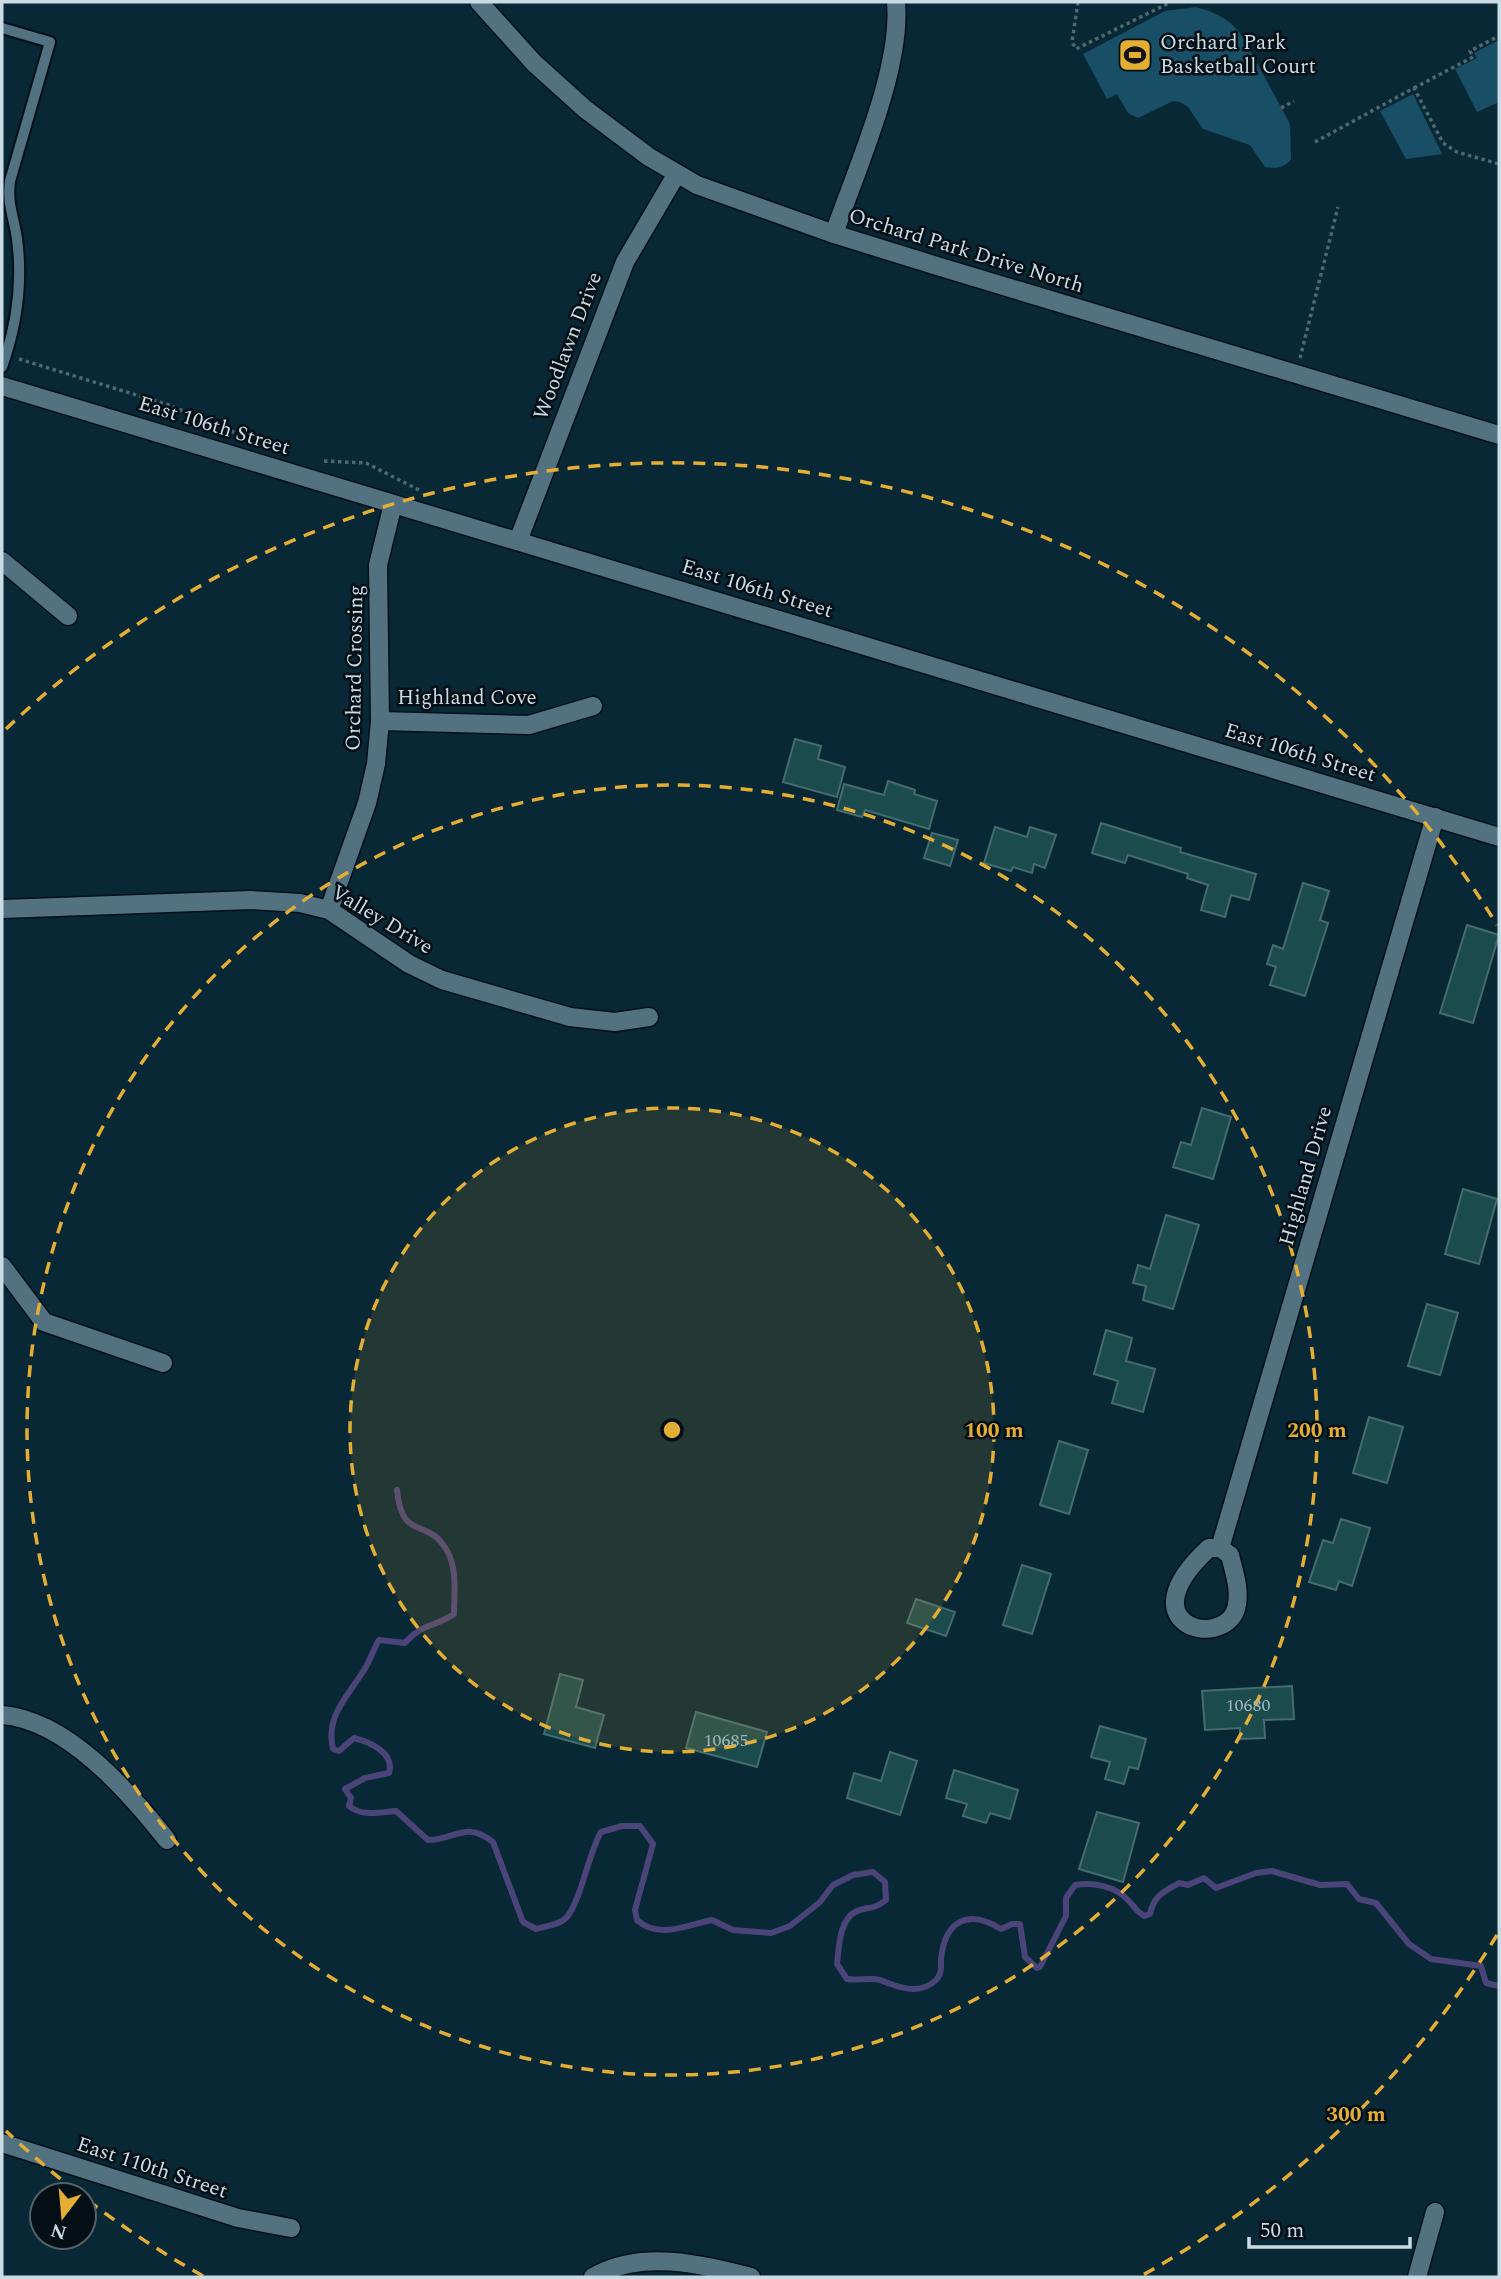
<svg xmlns="http://www.w3.org/2000/svg" width="1501" height="2279" viewBox="0 0 1501 2279" font-family="Spectral,serif">
  <style>
    .green { fill: #184f67 }
    .lines { fill: none; stroke-linecap: round; stroke-linejoin: round }
    .stream { stroke: #4b4478; stroke-width: 6 }
    .building { fill: #1c4b4e; stroke: #446b6d; stroke-width: 2 }
    .lane-casing { stroke: #001019; stroke-width: 14 }
    .street-casing { stroke: #001019; stroke-width: 21 }
    .secondary-casing { stroke: #001019; stroke-width: 21 }
    .path { stroke: #4d6773; stroke-width: 3.5; stroke-dasharray: 3.5 3.5; stroke-linecap: butt }
    .lane { stroke: #527282; stroke-width: 10 }
    .street { stroke: #527282; stroke-width: 18 }
    .secondary { stroke: #527282; stroke-width: 18 }
    .ring { fill: none; stroke: #e4ae35; stroke-width: 3.5; stroke-dasharray: 12 9 }
    .labels { text-anchor: middle; dominant-baseline: central; stroke-width: 5; stroke-linejoin: round; paint-order: stroke }
    .number-label { font-size: 18px; fill: #9eb7be }
    .poi-label { font-size: 21px; fill: #cadbe4; stroke: #040f15; text-anchor: start }
    .street-label { font-size: 21px; fill: #cadbe4; stroke: #040f15 }
    .centre { fill: #e4ae35; stroke: #040f15; stroke-width: 3.5 }
    .ring-label { font-size: 21px; text-anchor: middle; font-weight: bold; fill: #e4ae35; stroke: #040f15; stroke-width: 5; stroke-linejoin: round; paint-order: stroke }
  </style>
  <rect width="100%" height="100%" fill="#082835"/>
  <g class="green">
    <path d="M 1196,7 C 1217,13 1232,20 1244,39 L 1290,124 L 1291,159 C 1285,168 1274,169 1265,167 L 1250,145 L 1203,129 L 1188,107 L 1180,102 L 1173,101 L 1138,118 L 1128,113 L 1117,94 L 1107,99 L 1083,54 L 1165,11 Z"/>
    <path d="M 1499,40 L 1499,102 L 1477,112 L 1455,69 L 1477,58 L 1474,53 Z"/>
    <path d="M 1413,94 L 1442,154 L 1406,159 L 1380,111 Z"/>
  </g>
  <g class="lines">
    <path class="stream" d="M 397,1490 C 402,1542 427,1517 446,1549 C 458,1568 454,1594 454,1614 C 435,1627 421,1624 405,1643 L 379,1640 C 373,1650 370,1661 364,1670 C 348,1696 325,1716 333,1749 L 339,1751 L 354,1738 C 370,1742 395,1753 389,1773 L 365,1778 L 345,1789 L 351,1798 L 349,1806 C 362,1817 380,1812 396,1811 L 428,1840 C 455,1840 465,1820 493,1842 L 523,1922 L 536,1929 C 546,1926 560,1925 567,1917 C 581,1900 588,1855 601,1832 L 622,1826 L 640,1826 L 653,1844 L 635,1910 L 637,1920 C 659,1940 686,1925 712,1920 L 733,1930 L 771,1933 L 790,1926 L 820,1902 L 833,1885 L 853,1875 L 873,1872 L 885,1882 L 886,1900 C 873,1911 866,1906 855,1912 C 839,1921 839,1948 837,1964 L 847,1979 C 857,1981 871,1977 880,1980 C 897,1987 920,1996 936,1980 C 942,1974 941,1966 941,1959 C 945,1921 968,1908 1001,1929 L 1012,1924 L 1020,1924 L 1025,1957 L 1037,1968 L 1040,1967 L 1066,1916 L 1066,1898 L 1075,1885 C 1093,1882 1115,1886 1128,1900 C 1134,1906 1136,1911 1144,1916 L 1150,1914 C 1154,1895 1164,1892 1179,1883 L 1188,1885 L 1204,1878 L 1216,1888 L 1256,1873 L 1272,1871 L 1320,1885 L 1347,1884 L 1359,1899 L 1376,1903 L 1409,1944 L 1431,1959 L 1481,1966 L 1486,1983 L 1499,1986"/>
  </g>
  <g class="building">
    <path d="M 795,739 L 821,746 L 818,759 L 845,767 L 837,797 L 783,782 Z"/>
    <path d="M 888,781 L 915,790 L 914,794 L 937,801 L 929,829 L 865,810 L 862,817 L 837,810 L 844,784 L 884,795 Z"/>
    <path d="M 1101,823 L 1181,848 L 1180,852 L 1256,874 L 1249,900 L 1231,895 L 1225,917 L 1201,910 L 1208,885 L 1187,878 L 1188,874 L 1128,855 L 1125,863 L 1092,853 Z"/>
    <path d="M 995,827 L 1027,837 L 1030,827 L 1056,835 L 1045,868 L 1034,864 L 1032,873 L 1013,867 L 1011,871 L 984,863 Z"/>
    <path d="M 932,833 L 958,840 L 950,866 L 924,858 Z"/>
    <path d="M 1303,883 L 1329,891 L 1320,920 L 1328,923 L 1305,996 L 1270,985 L 1276,967 L 1267,964 L 1273,945 L 1283,949 Z"/>
    <path d="M 1467,925 L 1499,935 L 1473,1023 L 1440,1013 Z"/>
    <path d="M 1202,1108 L 1231,1117 L 1213,1179 L 1173,1167 L 1181,1142 L 1191,1145 Z"/>
    <path d="M 1463,1189 L 1497,1199 L 1479,1264 L 1445,1254 Z"/>
    <path d="M 1166,1215 L 1199,1225 L 1173,1309 L 1143,1300 L 1146,1286 L 1133,1283 L 1138,1265 L 1150,1269 Z"/>
    <path d="M 1427,1304 L 1458,1313 L 1440,1375 L 1408,1366 Z"/>
    <path d="M 1106,1330 L 1132,1338 L 1126,1361 L 1155,1369 L 1143,1412 L 1112,1403 L 1118,1381 L 1094,1374 Z"/>
    <path d="M 1369,1417 L 1403,1427 L 1387,1483 L 1353,1473 Z"/>
    <path d="M 1059,1441 L 1088,1450 L 1069,1514 L 1040,1505 Z"/>
    <path d="M 1341,1519 L 1370,1528 L 1352,1586 L 1339,1581 L 1336,1590 L 1309,1582 L 1323,1540 L 1333,1543 Z"/>
    <path d="M 1022,1565 L 1051,1574 L 1032,1634 L 1003,1625 Z"/>
    <path d="M 916,1599 L 955,1612 L 946,1636 L 907,1623 Z"/>
    <path d="M 560,1674 L 583,1680 L 576,1707 L 604,1715 L 595,1748 L 544,1734 Z"/>
    <path d="M 1292,1686 L 1294,1719 L 1264,1720 L 1265,1738 L 1240,1739 L 1240,1728 L 1205,1730 L 1202,1691 Z"/>
    <path d="M 696,1712 L 767,1732 L 757,1767 L 686,1748 Z"/>
    <path d="M 1100,1726 L 1146,1739 L 1138,1769 L 1129,1767 L 1124,1784 L 1105,1779 L 1110,1762 L 1091,1757 Z"/>
    <path d="M 890,1752 L 917,1761 L 900,1815 L 847,1798 L 854,1773 L 881,1781 Z"/>
    <path d="M 954,1770 L 1018,1790 L 1010,1819 L 990,1813 L 986,1823 L 963,1816 L 967,1804 L 946,1798 Z"/>
    <path d="M 1097,1812 L 1139,1823 L 1123,1882 L 1079,1869 Z"/>
  </g>
  <g class="lines">
    <defs>
      <path id="lane" d="M 2,28 L 50,42 L 10,181 C 7,206 14,216 17,239 C 23,284 17,325 2,367"/>
      <g id="street">
        <path d="M 479,2 L 534,63 L 585,109 L 649,157 L 697,185 L 834,234 L 937,266 L 1499,435"/>
        <path d="M 834,234 C 856,170 902,69 896,2"/>
        <path d="M 518,541 L 625,262 L 676,175"/>
        <path d="M 2,561 L 68,616"/>
        <path d="M 380,721 L 529,725 L 593,706"/>
        <path d="M 2,909 L 251,900 L 300,903 L 329,910 L 409,964 L 442,980 L 570,1017 L 615,1022 L 649,1017"/>
        <path d="M 329,910 L 367,803 L 376,764 L 380,721 L 378,565 L 393,504"/>
        <path d="M 2,1266 L 44,1322 L 163,1363"/>
        <path d="M 1209,1548 L 1220,1548 L 1230,1555 C 1234,1572 1241,1591 1236,1609 C 1223,1650 1124,1626 1209,1548 Z"/>
        <path d="M 1220,1548 L 1435,817"/>
        <path d="M 2,1715 C 67,1720 129,1792 167,1840"/>
        <path d="M 2,2143 L 238,2218 L 291,2228"/>
        <path d="M 593,2277 C 641,2249 700,2264 751,2277"/>
        <path d="M 1417,2277 L 1435,2212"/>
      </g>
      <path id="secondary" d="M 2,386 L 1499,837"/>
    </defs>
    <use href="#lane" class="lane-casing"/>
    <use href="#street" class="street-casing"/>
    <use href="#secondary" class="secondary-casing"/>
    <g class="path">
      <path d="M 1078,2 L 1072,42 L 1076,49 L 1171,2"/>
      <path d="M 1414,88 L 1473,57 L 1470,51 L 1499,36"/>
      <path d="M 1281,108 L 1294,101"/>
      <path d="M 1315,142 L 1414,88 L 1443,143 L 1457,152 L 1499,164"/>
      <path d="M 1300,358 L 1338,207"/>
      <path d="M 19,359 L 169,405 L 250,439"/>
      <path d="M 324,461 L 366,463 L 419,490"/>
    </g>
    <use href="#lane" class="lane"/>
    <use href="#street" class="street"/>
    <use href="#secondary" class="secondary"/>
  </g>
  <circle cx="672" cy="1430" r="322" fill="#e4ae35" fill-opacity=".12"/>
  <g class="ring">
    <circle cx="672" cy="1430" r="322"/>
    <circle cx="672" cy="1430" r="645"/>
    <path d="M1497 1935A967 967 0 0 1 1141 2276M203 2276A967 967 0 0 1 90 2202M77 2192A967 967 0 0 1 6 2131M6 729A967 967 0 0 1 1497 925"/>
  </g>
  <defs>
    <symbol id="stadium-square" viewBox="-11 -11 22 22"><rect x="-9" y="-9" width="18" height="18" rx="4" fill="#e4ae35" stroke="#040f15"/><path d="M0-5a6.5 5 0 1 0 0 10a6.5 5 0 1 0 0-10ZM-3.5-1.8h7v3.6h-7Z" fill="#111"/></symbol>
  </defs>
  <g fill-rule="evenodd">
    <use href="#stadium-square" x="1116" y="36" width="38" height="38"/>
  </g>
  <g class="labels">
    <g class="number-label">
      <text x="1248" y="1705">10680</text>
      <text x="726" y="1740">10685</text>
    </g>
    <g class="poi-label">
      <text x="1160" y="43">Orchard Park<tspan x="1160" dy="24">Basketball Court</tspan></text>
    </g>
    <g class="street-label">
      <text transform="translate(966 251) rotate(17)">Orchard Park Drive North</text>
      <text transform="translate(568 346) rotate(-69)">Woodlawn Drive</text>
      <text transform="translate(214 426) rotate(17)">East 106th Street</text>
      <text transform="translate(757 589) rotate(17)">East 106th Street</text>
      <text transform="translate(355 668) rotate(-89)">Orchard Crossing</text>
      <text x="467" y="698">Highland Cove</text>
      <text transform="translate(1300 753) rotate(17)">East 106th Street</text>
      <text transform="translate(382 920) rotate(31)">Valley Drive</text>
      <text transform="translate(1306 1176) rotate(-74)">Highland Drive</text>
      <text transform="translate(152 2168) rotate(18)">East 110th Street</text>
    </g>
  </g>
  <circle cx="672" cy="1430" r="10" class="centre"/>
  <g class="ring-label">
    <text x="994" y="1437">100 m</text>
    <text x="1317" y="1437">200 m</text>
    <text x="1356" y="2121">300 m</text>
  </g>
  <rect width="1501" height="2279" fill="none" stroke="#cadbe4" stroke-width="7"/>
  <g transform="translate(63 2216) rotate(196)"><circle r="33" fill="#040f15" stroke="#536168" stroke-width="2"/>
  <path d="M0-5L12 26L0 18L-12 26Z" fill="#e4ae35"/>
  <text y="-10" font-size="19" font-weight="bold" text-anchor="middle" fill="#cadbe4">N</text>
  </g>
  <path d="M1249 2237v10h161v-10" fill="none" stroke="#cadbe4" stroke-width="3.5"/>
  <text x="1260" y="2237" font-size="21" fill="#cadbe4" stroke="#040f15" stroke-width="5" paint-order="stroke">50 m</text>
</svg>
